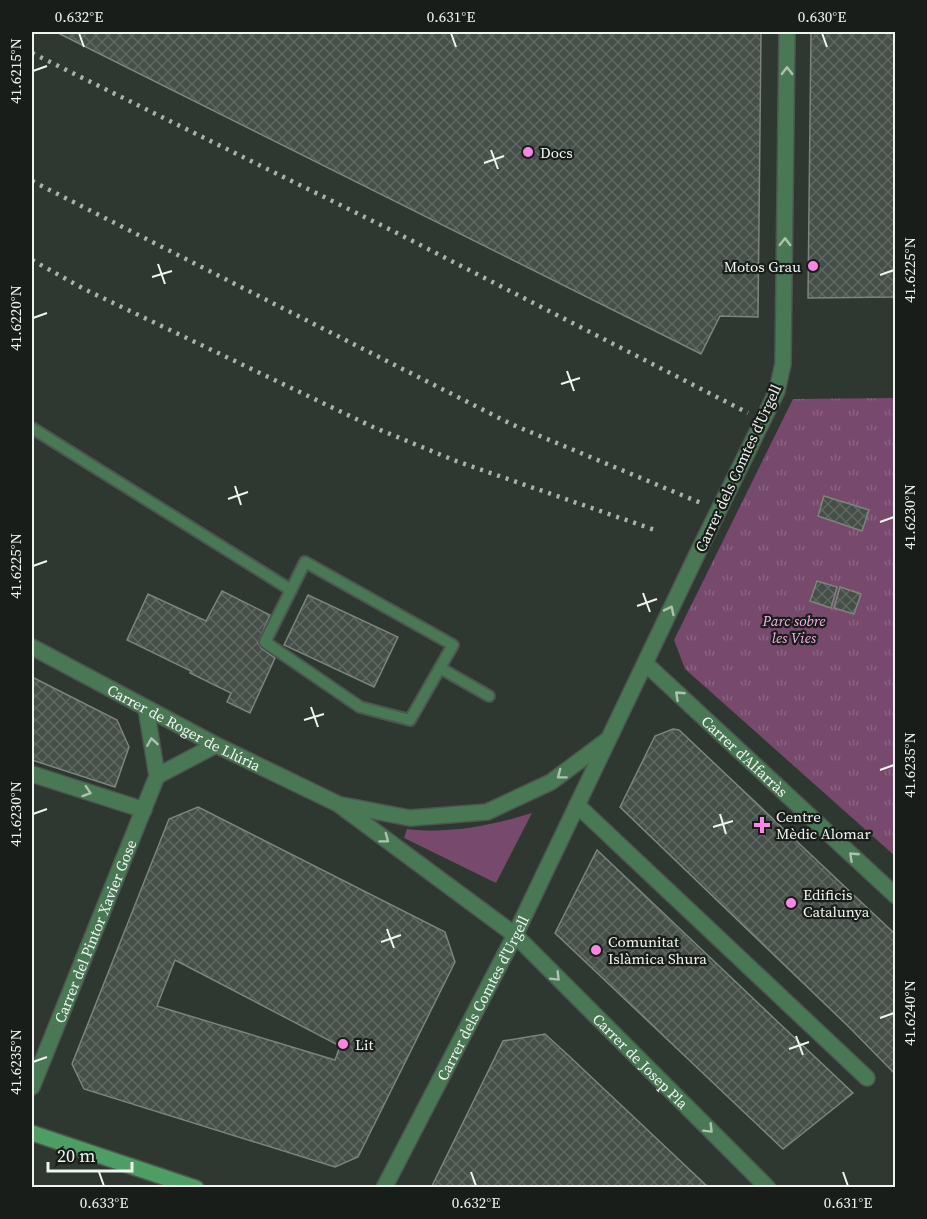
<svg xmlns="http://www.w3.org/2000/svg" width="927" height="1219" viewBox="0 0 927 1219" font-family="'Source Serif 4',serif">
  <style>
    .green { fill: #76496d }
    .park { fill: url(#park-tufts) }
    .building { fill: url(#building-cross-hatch); stroke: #7b857d; stroke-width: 1.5; fill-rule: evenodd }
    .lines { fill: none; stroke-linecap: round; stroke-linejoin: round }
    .lane-casing { stroke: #4d554f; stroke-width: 14 }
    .street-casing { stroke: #4d554f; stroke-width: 18 }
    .secondary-casing { stroke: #4d554f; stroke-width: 18 }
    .lane { stroke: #487954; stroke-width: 10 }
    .street { stroke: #487954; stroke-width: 15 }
    .secondary { stroke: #4e9e63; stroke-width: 15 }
    .rail { stroke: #abb2ad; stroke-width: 4.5; stroke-dasharray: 3 6; stroke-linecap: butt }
    .street-bridge-casing { stroke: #4d554f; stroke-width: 18; stroke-linecap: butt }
    .street-bridge { stroke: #487954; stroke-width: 15 }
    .oneway { stroke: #acc3b2 }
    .ticks { fill: none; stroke: #eff4f0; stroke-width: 2 }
    .poi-dot { fill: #fa87e6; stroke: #191d1a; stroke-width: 2 }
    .labels { text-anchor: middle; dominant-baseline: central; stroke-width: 4.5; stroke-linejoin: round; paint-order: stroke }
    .poi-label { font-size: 15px; fill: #eff4f0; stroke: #191d1a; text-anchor: start }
    .street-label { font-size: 15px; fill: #eff4f0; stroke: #191d1a }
    .park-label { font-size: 15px; font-style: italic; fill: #f9afea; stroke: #191d1a }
    .neatline { fill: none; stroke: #eff4f0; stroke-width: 2 }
    .ticks-label { font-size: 15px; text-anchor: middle; fill: #eff4f0 }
  </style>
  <defs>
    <pattern id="park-tufts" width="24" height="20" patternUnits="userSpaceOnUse" patternTransform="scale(1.5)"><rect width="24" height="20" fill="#76496d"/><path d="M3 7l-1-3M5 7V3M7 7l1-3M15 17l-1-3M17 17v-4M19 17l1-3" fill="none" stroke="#8a6482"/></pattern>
    <pattern id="building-cross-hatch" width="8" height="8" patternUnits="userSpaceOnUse" patternTransform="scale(1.5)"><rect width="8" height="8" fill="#454e47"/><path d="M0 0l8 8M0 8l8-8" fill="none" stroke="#606862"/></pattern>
  </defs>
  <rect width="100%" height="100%" fill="#2e3730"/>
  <path class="green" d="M 532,813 L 496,883 L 404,838 L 407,829 C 450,834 490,826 532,813 Z"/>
  <path class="park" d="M 895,398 L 895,856 L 685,669 L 674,640 L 793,399 Z"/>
  <g class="building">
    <path d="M 56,32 L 761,32 L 758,317 L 720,316 L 701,354 Z"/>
    <path d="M 811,32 L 896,32 L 896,297 L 808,298 Z"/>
    <path d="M 824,496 L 869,510 L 862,531 L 818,516 Z"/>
    <path d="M 817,581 L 837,587 L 831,608 L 810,601 Z"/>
    <path d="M 840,587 L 861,594 L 854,614 L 834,608 Z"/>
    <path d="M 222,591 L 270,615 L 258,643 L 261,648 L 275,658 L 250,713 L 227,702 L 231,693 L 190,673 L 191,671 L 127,640 L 148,594 L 206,621 Z"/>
    <path d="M 308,595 L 398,637 L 374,687 L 284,645 Z"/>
    <path d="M 32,677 L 117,720 L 129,747 L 115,787 L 32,760 Z"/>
    <path d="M 673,729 L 679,730 L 896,935 L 896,1075 L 850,1028 L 620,807 L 655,736 Z"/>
    <path d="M 198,807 L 445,932 L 455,962 L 358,1157 L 335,1167 L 84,1089 L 72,1064 L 169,819 ZM 175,960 L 340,1046 L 335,1060 L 157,1006 Z"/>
    <path d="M 597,850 L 780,1024 L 853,1093 L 783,1149 L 555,933 Z"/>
    <path d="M 545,1034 L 569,1056 L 709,1188 L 431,1188 L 503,1041 Z"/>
  </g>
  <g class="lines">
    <defs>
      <g id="lane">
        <path d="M 32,428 L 291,590"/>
        <path d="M 305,562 L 453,645 L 410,720 L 360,707 L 265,642 Z"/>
        <path d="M 440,668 L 489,696"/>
      </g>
      <g id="street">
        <path d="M 745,457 L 777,391 L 783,364 L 787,32"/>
        <path id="s1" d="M 32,647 L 216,745 L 338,804 L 515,935 L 768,1188"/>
        <path id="s2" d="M 646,664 L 896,896"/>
        <path d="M 32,774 L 144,810"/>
        <path d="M 157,776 L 216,745"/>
        <path d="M 342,805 L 410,818 L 487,812 L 551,782 L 606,741"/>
        <path d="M 577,805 L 867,1078"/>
        <path id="s3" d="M 32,1087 L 157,776 L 146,708"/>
        <path id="s4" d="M 384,1188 L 515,935 L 699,550"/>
      </g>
      <path id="secondary" d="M 32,1133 L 196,1188"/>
    </defs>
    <use href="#lane" class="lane-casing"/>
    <use href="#street" class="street-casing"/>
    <use href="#secondary" class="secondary-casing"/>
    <use href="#lane" class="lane"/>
    <use href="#street" class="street"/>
    <use href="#secondary" class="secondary"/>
    <g class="rail">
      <path d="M 32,53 L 391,230 L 748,413"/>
      <path d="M 32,181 L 511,424 L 701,503"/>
      <path d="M 32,260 L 84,289 L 373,427 L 456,461 L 655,530"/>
    </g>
    <defs>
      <path id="street-bridge" d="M 699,550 L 745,457"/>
    </defs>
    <use href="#street-bridge" class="street-bridge-casing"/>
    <use href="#street-bridge" class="street-bridge"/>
  </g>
  <defs><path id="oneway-chevron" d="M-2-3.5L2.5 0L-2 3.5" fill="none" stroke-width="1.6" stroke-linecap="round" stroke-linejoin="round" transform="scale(1.5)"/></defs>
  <g class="oneway">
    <use href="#oneway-chevron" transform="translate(787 71) rotate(-90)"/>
    <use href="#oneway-chevron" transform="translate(785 242) rotate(-89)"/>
    <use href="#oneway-chevron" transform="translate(670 610) rotate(-64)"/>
    <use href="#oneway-chevron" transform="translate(679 695) rotate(-137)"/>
    <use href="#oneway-chevron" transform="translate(152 742) rotate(-99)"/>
    <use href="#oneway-chevron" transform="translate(561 775) rotate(143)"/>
    <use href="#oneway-chevron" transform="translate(87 792) rotate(18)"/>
    <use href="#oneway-chevron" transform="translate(385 839) rotate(37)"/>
    <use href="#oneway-chevron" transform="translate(853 856) rotate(-137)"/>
    <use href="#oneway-chevron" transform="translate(556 977) rotate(45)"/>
    <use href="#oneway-chevron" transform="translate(709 1129) rotate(45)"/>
  </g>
  <path class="ticks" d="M 79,33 L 84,47M 451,33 L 456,47M 822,33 L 827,47M 33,71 L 47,66M 491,150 L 498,169M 484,163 L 504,156M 158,264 L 165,284M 880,275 L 894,270M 152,277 L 172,271M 33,318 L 47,313M 567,371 L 574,391M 561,384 L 580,378M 235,486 L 241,505M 228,499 L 248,492M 880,522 L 894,517M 33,566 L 47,561M 643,593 L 650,612M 637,606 L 657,599M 311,707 L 318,727M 304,720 L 324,714M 880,770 L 894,765M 33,814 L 47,809M 720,814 L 726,834M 713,827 L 733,821M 387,929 L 394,948M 381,942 L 401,935M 880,1018 L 894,1013M 796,1036 L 803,1055M 789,1049 L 809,1042M 33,1062 L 47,1057M 99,1172 L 104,1186M 471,1172 L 476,1186M 843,1172 L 848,1186"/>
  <g class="poi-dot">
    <circle cx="528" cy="152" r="6"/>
    <circle cx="813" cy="266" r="6"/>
    <path d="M759 816h6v6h6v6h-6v6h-6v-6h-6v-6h6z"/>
    <circle cx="791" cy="903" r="6"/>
    <circle cx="596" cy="950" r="6"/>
    <circle cx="343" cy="1044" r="6"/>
  </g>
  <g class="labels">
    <g class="poi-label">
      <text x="540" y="152">Docs</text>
      <text x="801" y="266" text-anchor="end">Motos Grau</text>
      <text x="776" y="816">Centre<tspan x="776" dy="17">Mèdic Alomar</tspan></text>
      <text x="803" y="894">Edificis<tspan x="803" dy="17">Catalunya</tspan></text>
      <text x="608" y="941">Comunitat<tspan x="608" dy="17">Islàmica Shura</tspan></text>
      <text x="355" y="1044">Lit</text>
    </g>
    <g class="street-label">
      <text transform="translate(738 468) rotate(-65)">Carrer dels Comtes d'Urgell</text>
      <text stroke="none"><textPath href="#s1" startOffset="172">Carrer de Roger de Llúria</textPath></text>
      <text stroke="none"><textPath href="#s2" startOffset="135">Carrer d'Alfarràs</textPath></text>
      <text stroke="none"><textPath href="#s3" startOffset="168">Carrer del Pintor Xavier Gose</textPath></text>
      <text stroke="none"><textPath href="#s4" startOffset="214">Carrer dels Comtes d'Urgell</textPath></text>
      <text stroke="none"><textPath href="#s1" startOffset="742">Carrer de Josep Pla</textPath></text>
    </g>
    <g class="park-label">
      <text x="794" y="620">Parc sobre<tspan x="794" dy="17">les Vies</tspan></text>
    </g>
  </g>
  <rect width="927" height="1219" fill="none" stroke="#191d1a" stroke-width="66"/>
  <path d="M48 1162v9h84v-9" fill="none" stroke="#eff4f0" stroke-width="3"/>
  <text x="57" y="1162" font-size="18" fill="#eff4f0" stroke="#191d1a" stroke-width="4.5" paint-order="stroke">20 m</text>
  <rect x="33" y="33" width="861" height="1153" class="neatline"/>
  <g class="ticks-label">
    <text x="79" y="22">0.632°E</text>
    <text x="451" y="22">0.631°E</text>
    <text x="822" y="22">0.630°E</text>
    <text transform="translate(16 71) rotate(-90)" y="5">41.6215°N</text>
    <text transform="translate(910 270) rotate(-90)" y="5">41.6225°N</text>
    <text transform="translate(16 318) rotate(-90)" y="5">41.6220°N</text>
    <text transform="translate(910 517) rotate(-90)" y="5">41.6230°N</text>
    <text transform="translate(16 566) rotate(-90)" y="5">41.6225°N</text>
    <text transform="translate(910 765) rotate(-90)" y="5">41.6235°N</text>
    <text transform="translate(16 814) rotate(-90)" y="5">41.6230°N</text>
    <text transform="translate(910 1013) rotate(-90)" y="5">41.6240°N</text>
    <text transform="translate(16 1062) rotate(-90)" y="5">41.6235°N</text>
    <text x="104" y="1208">0.633°E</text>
    <text x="476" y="1208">0.632°E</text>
    <text x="848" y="1208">0.631°E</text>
  </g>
</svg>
